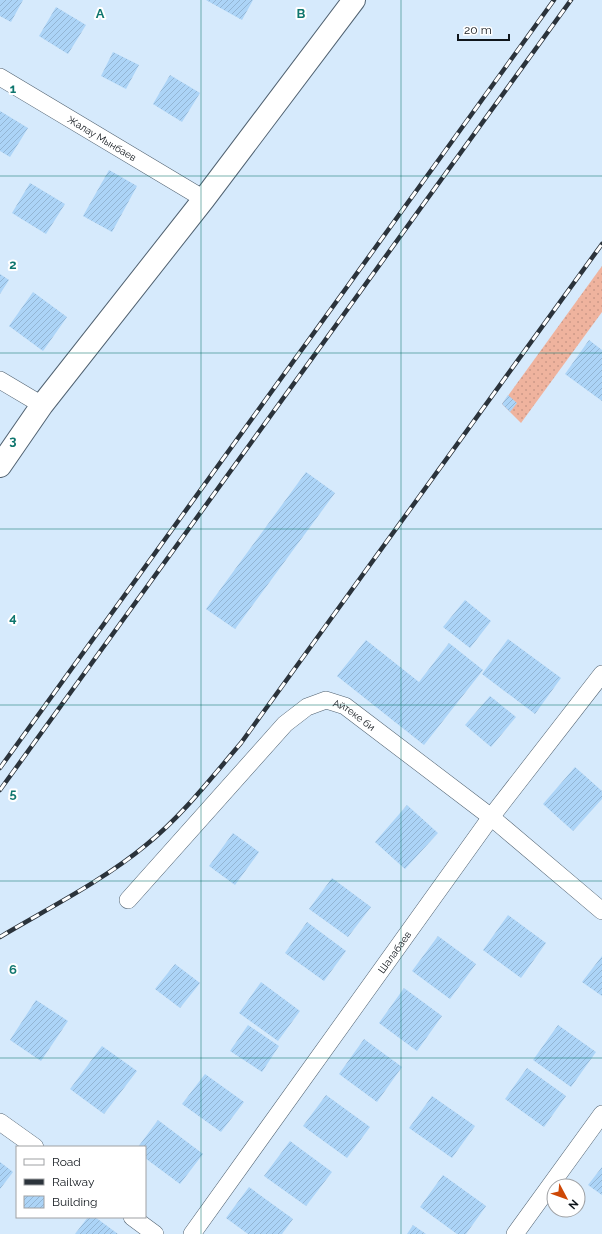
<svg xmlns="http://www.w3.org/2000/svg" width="602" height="1234" viewBox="0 0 602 1234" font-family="Raleway,sans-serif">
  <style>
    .grass { fill: url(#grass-dots) }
    .building { fill: url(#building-hatch) }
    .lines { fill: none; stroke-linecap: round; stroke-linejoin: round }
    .minor-casing { stroke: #516271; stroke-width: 18 }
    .tertiary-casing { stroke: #516271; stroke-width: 24 }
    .minor { stroke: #fff; stroke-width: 17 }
    .tertiary { stroke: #fff; stroke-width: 22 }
    .rail-casing { stroke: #2b333b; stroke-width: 4.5 }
    .rail { stroke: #fff; stroke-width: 3; stroke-dasharray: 9; stroke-linecap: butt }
    .grid { fill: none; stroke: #0f766e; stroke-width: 1; stroke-opacity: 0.55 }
    .labels { text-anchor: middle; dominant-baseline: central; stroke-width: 4; stroke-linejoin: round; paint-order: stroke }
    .street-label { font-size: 10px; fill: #0f151b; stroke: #fff }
    .grid-label { font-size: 13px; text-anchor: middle; font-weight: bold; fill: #0f766e; stroke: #fff; stroke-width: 4; stroke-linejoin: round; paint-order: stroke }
  </style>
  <defs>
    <pattern id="grass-dots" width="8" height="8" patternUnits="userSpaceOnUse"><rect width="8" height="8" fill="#efb39e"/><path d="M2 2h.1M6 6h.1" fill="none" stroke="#c98" stroke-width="1.8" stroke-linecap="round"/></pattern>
    <pattern id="building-hatch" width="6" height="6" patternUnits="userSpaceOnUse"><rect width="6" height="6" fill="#acd4f7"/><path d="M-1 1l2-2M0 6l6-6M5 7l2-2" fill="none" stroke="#93b5d3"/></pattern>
  </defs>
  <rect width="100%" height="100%" fill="#d6eafc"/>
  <path class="grass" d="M 602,266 L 602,312 L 521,423 L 502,404 Z"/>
  <g class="building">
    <path d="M 0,0 L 23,0 L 11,22 L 0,16 Z"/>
    <path d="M 206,0 L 253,0 L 242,20 Z"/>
    <path d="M 56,7 L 86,25 L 68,54 L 39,36 Z"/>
    <path d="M 113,52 L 139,65 L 126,89 L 101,76 Z"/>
    <path d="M 170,75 L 200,93 L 182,122 L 153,104 Z"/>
    <path d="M 0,111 L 28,128 L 10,157 L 0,151 Z"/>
    <path d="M 109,170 L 137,186 L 112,232 L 83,216 Z"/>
    <path d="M 30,183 L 65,204 L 46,234 L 12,213 Z"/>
    <path d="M 0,274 L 9,280 L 0,294 Z"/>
    <path d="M 33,292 L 67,317 L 43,351 L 9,326 Z"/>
    <path d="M 589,340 L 602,350 L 602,401 L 565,374 Z"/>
    <path d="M 508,395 L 517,403 L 510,412 L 502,404 Z"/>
    <path d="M 306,472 L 335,493 L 235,629 L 206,609 Z"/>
    <path d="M 465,600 L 491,621 L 470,648 L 443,627 Z"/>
    <path d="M 508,639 L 561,678 L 535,714 L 482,674 Z"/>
    <path d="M 366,640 L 419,682 L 449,643 L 483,670 L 424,745 L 337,676 Z"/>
    <path d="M 490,696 L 516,717 L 491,747 L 465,725 Z"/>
    <path d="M 575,767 L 602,791 L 602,799 L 573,831 L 543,804 Z"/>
    <path d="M 407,805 L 438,833 L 405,869 L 375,842 Z"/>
    <path d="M 233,833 L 259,852 L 235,885 L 209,866 Z"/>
    <path d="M 332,878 L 371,907 L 348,937 L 309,909 Z"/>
    <path d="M 508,915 L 546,943 L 521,978 L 483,950 Z"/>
    <path d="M 307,922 L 346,951 L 324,981 L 285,953 Z"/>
    <path d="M 438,936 L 476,964 L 450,999 L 412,971 Z"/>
    <path d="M 602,956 L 602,996 L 582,982 Z"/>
    <path d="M 175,964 L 200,983 L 180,1008 L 155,989 Z"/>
    <path d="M 261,982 L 300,1011 L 278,1041 L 239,1013 Z"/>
    <path d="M 404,988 L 442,1016 L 417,1051 L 379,1023 Z"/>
    <path d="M 36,1000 L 68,1021 L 41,1061 L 10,1040 Z"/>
    <path d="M 248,1025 L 279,1046 L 262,1072 L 230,1051 Z"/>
    <path d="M 558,1025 L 596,1052 L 571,1087 L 533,1060 Z"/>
    <path d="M 364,1039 L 402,1067 L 377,1102 L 339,1074 Z"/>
    <path d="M 102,1046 L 137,1071 L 104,1114 L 70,1089 Z"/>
    <path d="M 527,1068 L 566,1096 L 544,1127 L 505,1099 Z"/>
    <path d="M 205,1074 L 244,1102 L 221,1132 L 182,1104 Z"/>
    <path d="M 326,1095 L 370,1127 L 347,1158 L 303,1126 Z"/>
    <path d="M 432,1096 L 475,1126 L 452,1158 L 409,1128 Z"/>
    <path d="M 158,1120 L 203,1154 L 180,1184 L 145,1158 L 145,1147 L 138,1147 Z"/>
    <path d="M 290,1141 L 332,1172 L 306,1206 L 264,1176 Z"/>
    <path d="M 0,1162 L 13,1172 L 0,1189 Z"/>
    <path d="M 602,1167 L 602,1195 L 588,1185 Z"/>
    <path d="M 443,1175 L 486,1206 L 466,1234 L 457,1234 L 420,1207 Z"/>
    <path d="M 249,1187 L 293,1219 L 282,1234 L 248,1234 L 226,1218 Z"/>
    <path d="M 88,1217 L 95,1217 L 118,1234 L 75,1234 Z"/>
    <path d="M 413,1225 L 426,1234 L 407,1234 Z"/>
  </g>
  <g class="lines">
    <defs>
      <g id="minor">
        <path id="s1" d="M 0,77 L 204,199"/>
        <path d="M 0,380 L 42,405"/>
        <path id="s2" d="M 128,900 L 285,724 L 307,707 L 326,700 L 345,706 L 491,817 L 602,911"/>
        <path d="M 0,1122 L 35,1147"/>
        <path d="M 132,1217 L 155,1234"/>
        <path id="s3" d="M 192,1234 L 491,817 L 602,674"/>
        <path d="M 515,1234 L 602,1114"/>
      </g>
      <path id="tertiary" d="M 0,466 L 42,405 L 204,199 L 354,0"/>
    </defs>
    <use href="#minor" class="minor-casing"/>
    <use href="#tertiary" class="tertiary-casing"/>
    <use href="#minor" class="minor"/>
    <use href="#tertiary" class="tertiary"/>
    <defs>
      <g id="rail">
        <path d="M 0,768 L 554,0"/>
        <path d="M 0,790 L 571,0"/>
        <path d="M 0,937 C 47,909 104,880 146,845 C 182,816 211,778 241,743 L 602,244"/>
      </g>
    </defs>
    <use href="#rail" class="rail-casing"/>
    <use href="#rail" class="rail"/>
  </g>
  <path class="grid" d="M 201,0 L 201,1234M 401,0 L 401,1234M 0,176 L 602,176M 0,353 L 602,353M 0,529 L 602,529M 0,705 L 602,705M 0,881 L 602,881M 0,1058 L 602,1058"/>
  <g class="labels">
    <g class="street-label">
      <text stroke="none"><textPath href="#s1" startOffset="119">Жалау Мынбаев</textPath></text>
      <text stroke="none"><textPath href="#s2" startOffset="316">Айтеке би</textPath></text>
      <text stroke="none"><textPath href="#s3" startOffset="347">Шалабаев</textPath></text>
    </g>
  </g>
  <g class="grid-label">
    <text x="100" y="18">A</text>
    <text x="301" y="18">B</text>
    <text x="13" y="93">1</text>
    <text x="13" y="269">2</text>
    <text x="13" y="445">3</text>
    <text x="13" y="622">4</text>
    <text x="13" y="798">5</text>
    <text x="13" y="974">6</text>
  </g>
  <rect x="16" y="1146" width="130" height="72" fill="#ffffff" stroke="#9fa1a4"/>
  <rect x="24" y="1159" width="20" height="6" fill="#ffffff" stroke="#9fa1a4"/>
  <text x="52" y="1166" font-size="12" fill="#0f151b">Road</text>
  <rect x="24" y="1179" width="20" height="6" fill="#2b333b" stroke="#9fa1a4"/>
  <text x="52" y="1186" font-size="12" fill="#0f151b">Railway</text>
  <rect x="24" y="1196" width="20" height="12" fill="url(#building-hatch)" stroke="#9fa1a4"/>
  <text x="52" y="1206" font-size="12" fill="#0f151b">Building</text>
  <g transform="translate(566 1198) rotate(131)"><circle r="19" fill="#ffffff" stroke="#9fa1a4"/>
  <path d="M0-3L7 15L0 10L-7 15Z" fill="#ce4806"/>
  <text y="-6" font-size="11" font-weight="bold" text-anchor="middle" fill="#0f151b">N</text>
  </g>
  <path d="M458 34v6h51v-6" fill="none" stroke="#0f151b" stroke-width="2"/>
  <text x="464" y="34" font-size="12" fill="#0f151b" stroke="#ffffff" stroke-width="3" paint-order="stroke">20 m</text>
</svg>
